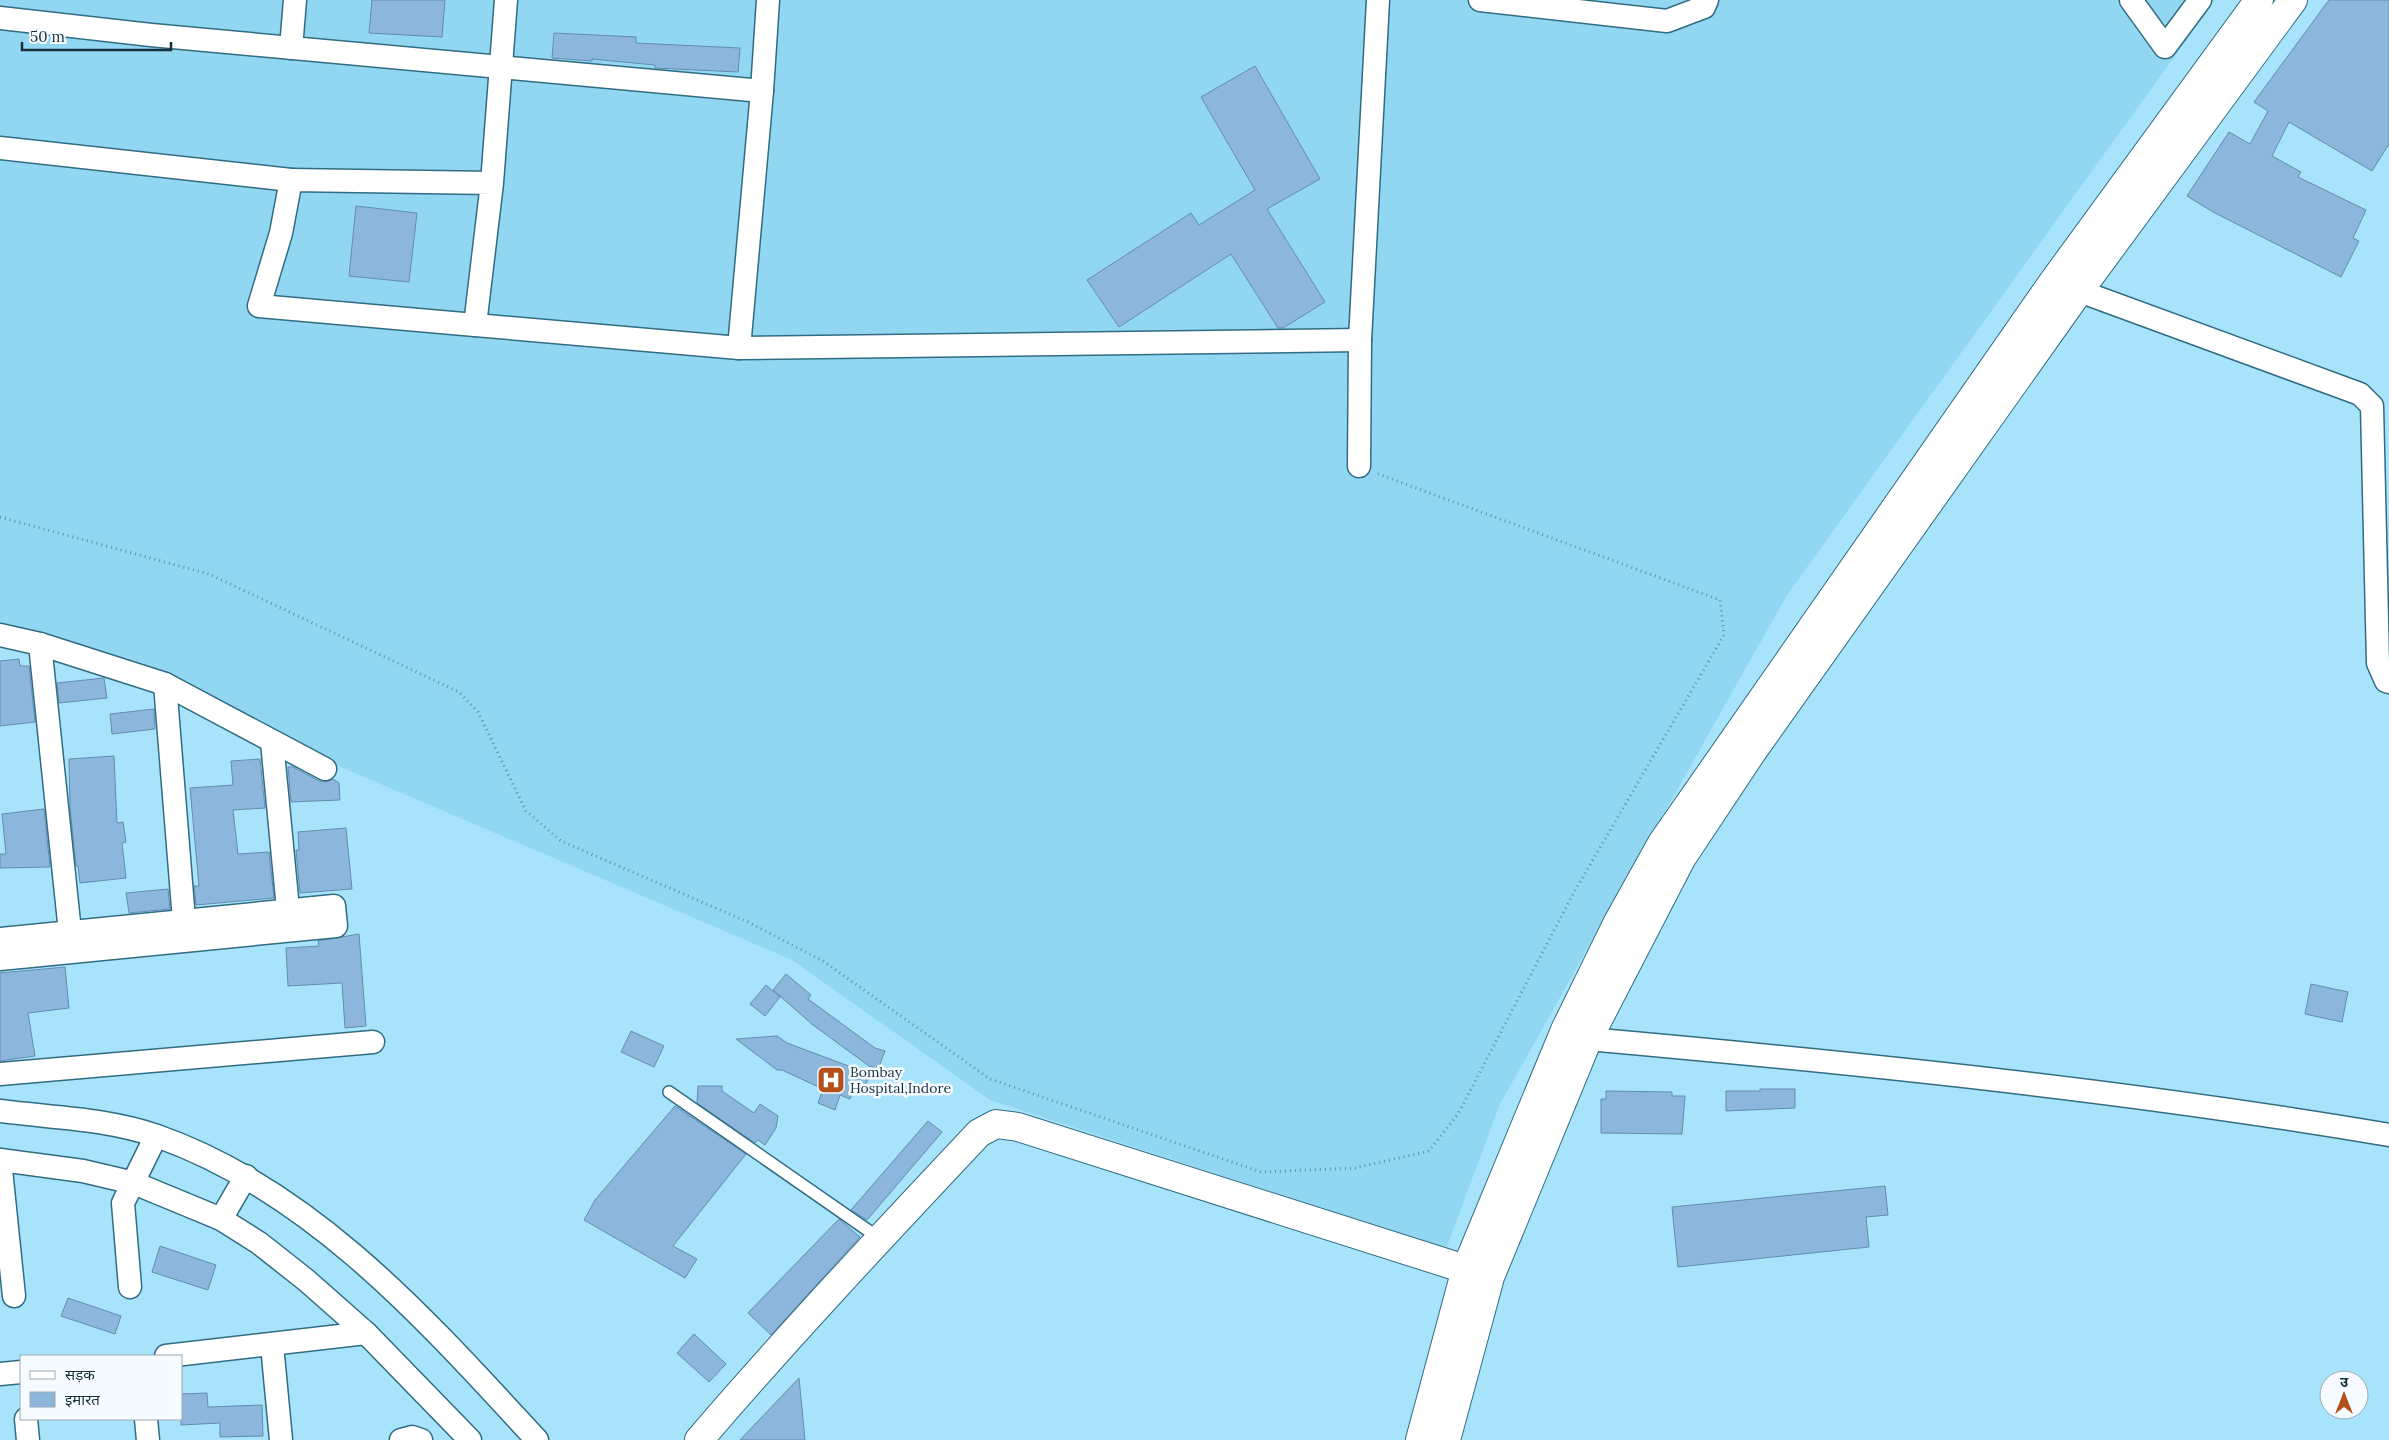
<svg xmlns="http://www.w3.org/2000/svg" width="2389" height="1440" viewBox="0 0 2389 1440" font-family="Lora,'Noto Sans Devanagari',serif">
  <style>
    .built { fill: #92d7f2 }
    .building { fill: #8cb6db; stroke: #628caf }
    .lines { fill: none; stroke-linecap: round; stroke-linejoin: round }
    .service-casing { stroke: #316c82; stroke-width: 14 }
    .minor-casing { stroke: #316c82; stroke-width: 25 }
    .tertiary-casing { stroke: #316c82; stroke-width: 30 }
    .path { stroke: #638ea0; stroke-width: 3; stroke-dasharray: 1 4; stroke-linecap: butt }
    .service { stroke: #fff; stroke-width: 11 }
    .minor { stroke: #fff; stroke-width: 22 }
    .tertiary { stroke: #fff; stroke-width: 28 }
    .labels { text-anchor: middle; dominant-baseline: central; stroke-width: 5; stroke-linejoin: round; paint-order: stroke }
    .poi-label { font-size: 14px; fill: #172f39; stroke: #f5fbfe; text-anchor: start }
  </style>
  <rect width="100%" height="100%" fill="#a7e4fc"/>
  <path class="built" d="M 0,0 L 2215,0 L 1787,595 L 1500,1104 L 1446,1249 L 990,1100 L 792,960 L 130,677 L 0,646 Z"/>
  <g class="building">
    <path d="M 372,0 L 445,0 L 442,37 L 369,33 Z"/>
    <path d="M 2329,0 L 2389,0 L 2389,144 L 2372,171 L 2289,122 L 2272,156 L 2301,172 L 2298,177 L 2366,210 L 2353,238 L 2359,241 L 2341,277 L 2213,212 L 2187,196 L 2229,132 L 2250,144 L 2268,111 L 2254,102 Z"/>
    <path d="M 554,33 L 636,37 L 636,43 L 740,48 L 738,72 L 655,68 L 655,65 L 592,59 L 592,61 L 552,58 Z"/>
    <path d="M 1255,66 L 1320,179 L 1267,209 L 1325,302 L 1283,328 L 1278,328 L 1231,254 L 1119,327 L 1087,280 L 1191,213 L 1199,225 L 1255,190 L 1201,97 Z"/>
    <path d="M 356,206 L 417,213 L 409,282 L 349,276 Z"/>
    <path d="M 19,659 L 20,666 L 29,666 L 35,722 L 0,726 L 0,661 Z"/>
    <path d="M 104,678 L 107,698 L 59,703 L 57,683 Z"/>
    <path d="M 154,709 L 155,729 L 112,734 L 110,714 Z"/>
    <path d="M 114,756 L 117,823 L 123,822 L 126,842 L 122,843 L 126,878 L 80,883 L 78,866 L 76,866 L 70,807 L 69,759 Z"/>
    <path d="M 260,759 L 265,808 L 233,810 L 238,854 L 269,852 L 274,898 L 196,905 L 194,886 L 199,886 L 190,788 L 233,785 L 231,761 Z"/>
    <path d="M 288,767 L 293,767 L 319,781 L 326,782 L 333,779 L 339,783 L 340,800 L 291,802 Z"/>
    <path d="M 44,809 L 50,867 L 0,868 L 0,854 L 6,854 L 2,814 Z"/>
    <path d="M 346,828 L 352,889 L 300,893 L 296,850 L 299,850 L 298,832 Z"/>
    <path d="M 168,889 L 170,909 L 129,913 L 126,893 Z"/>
    <path d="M 359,934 L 366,1026 L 345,1028 L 342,983 L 288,986 L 286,948 L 319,946 L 318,941 Z"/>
    <path d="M 65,967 L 69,1008 L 28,1013 L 35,1056 L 0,1061 L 0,973 Z"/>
    <path d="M 786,974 L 811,995 L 808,999 L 875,1048 L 885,1051 L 878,1069 L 869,1066 L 813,1025 L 773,990 Z"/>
    <path d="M 2311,984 L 2348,992 L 2342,1022 L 2305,1014 Z"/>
    <path d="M 766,985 L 780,997 L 765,1016 L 750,1004 Z"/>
    <path d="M 631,1031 L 664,1046 L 654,1067 L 621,1052 Z"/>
    <path d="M 777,1036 L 787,1043 L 870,1074 L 862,1093 L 854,1090 L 850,1099 L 840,1095 L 835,1110 L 818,1103 L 823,1089 L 782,1070 L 777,1070 L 736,1039 Z"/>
    <path d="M 698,1086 L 722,1086 L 722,1091 L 754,1113 L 760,1104 L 778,1116 L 776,1128 L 765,1145 L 758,1140 L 755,1143 L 697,1103 Z"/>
    <path d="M 1760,1089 L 1795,1089 L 1795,1108 L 1726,1111 L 1726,1091 L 1760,1091 Z"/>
    <path d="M 1606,1091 L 1672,1092 L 1672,1096 L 1685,1096 L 1682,1134 L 1601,1133 L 1601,1099 L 1606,1099 Z"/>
    <path d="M 675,1106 L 746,1154 L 673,1246 L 697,1259 L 685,1278 L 584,1220 L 595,1200 Z"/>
    <path d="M 928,1121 L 942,1132 L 867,1220 L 851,1210 Z"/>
    <path d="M 1885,1186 L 1888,1215 L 1866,1217 L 1869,1247 L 1678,1267 L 1672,1207 Z"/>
    <path d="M 839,1219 L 860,1237 L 771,1335 L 748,1313 Z"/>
    <path d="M 160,1246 L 216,1265 L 208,1290 L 152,1272 Z"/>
    <path d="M 68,1298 L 121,1316 L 115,1334 L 61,1316 Z"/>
    <path d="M 694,1334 L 726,1364 L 709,1382 L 677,1353 Z"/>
    <path d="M 799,1378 L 805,1440 L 740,1440 Z"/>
    <path d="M 207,1393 L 208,1407 L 262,1405 L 263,1436 L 220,1437 L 220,1423 L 181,1425 L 181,1394 Z"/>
  </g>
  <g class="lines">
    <defs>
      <path id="service" d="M 669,1092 L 879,1238"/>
      <g id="minor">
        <path d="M 1480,0 L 1667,21 L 1704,7 L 1707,0"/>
        <path d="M 2131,0 L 2165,47 L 2200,0"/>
        <path d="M 0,18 L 151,35 L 762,91 L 768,0"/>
        <path d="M 291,48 L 295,0"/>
        <path d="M 0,148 L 291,180"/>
        <path d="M 492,183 L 291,180 L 281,233 L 259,306 L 475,325 L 492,183 L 506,0"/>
        <path d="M 2063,285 L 2360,394 L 2372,406 L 2378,663 L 2386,681 L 2389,682"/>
        <path d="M 475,325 L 739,348 L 1360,340"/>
        <path d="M 739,348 L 762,91"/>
        <path d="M 1359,466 L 1360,340 L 1378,0"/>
        <path d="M 0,635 L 40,644 L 165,684 L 325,769"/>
        <path d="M 40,644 L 70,932"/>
        <path d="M 165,684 L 184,920"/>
        <path d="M 272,742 L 288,909"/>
        <path d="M 0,939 L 334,906 L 336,926 L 0,959"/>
        <path d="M 1573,1033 L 1588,1039 C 1856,1063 2124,1090 2389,1135"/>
        <path d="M 0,1074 L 373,1042"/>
        <path d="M 0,1111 C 53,1118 105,1118 157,1136 C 313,1191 427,1321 537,1440"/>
        <path d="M 0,1160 L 83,1171 L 134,1183 L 221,1219 L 259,1243 L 306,1280 L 366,1333 L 470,1440"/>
        <path d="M 0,1160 L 14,1296"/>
        <path d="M 221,1219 L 246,1176"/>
        <path d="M 130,1287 L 123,1203 L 156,1136"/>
        <path d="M 272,1345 L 281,1440"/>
        <path d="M 166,1356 L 366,1333"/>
        <path d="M 0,1374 L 21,1372"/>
        <path d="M 26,1419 L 28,1440"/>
        <path d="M 146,1419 L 148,1440"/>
        <path d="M 401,1440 L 412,1437 L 421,1440"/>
      </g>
      <g id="tertiary">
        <path d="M 699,1440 C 789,1335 884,1234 979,1133 L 996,1124 L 1018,1127 L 1484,1275"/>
        <path d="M 1420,1440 L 1466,1269 L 1565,1030 L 1618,922 L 1662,843 L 2053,282 L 2259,0"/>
        <path d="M 1446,1440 L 1490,1277 L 1588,1039 L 1681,859 L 1752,752 L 2079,291 L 2293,0"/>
      </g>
    </defs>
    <use href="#service" class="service-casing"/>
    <use href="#minor" class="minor-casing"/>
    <use href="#tertiary" class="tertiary-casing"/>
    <path class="path" d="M 0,517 L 209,574 L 459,692 L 478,712 L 526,811 L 561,841 L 748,922 L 823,961 L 990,1079 L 1261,1172 L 1355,1168 L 1429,1151 L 1458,1114 L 1573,894 L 1724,635 L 1720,600 L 1378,474"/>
    <use href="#service" class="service"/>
    <use href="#minor" class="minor"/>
    <use href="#tertiary" class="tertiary"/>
  </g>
  <defs>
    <symbol id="hospital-square" viewBox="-11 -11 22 22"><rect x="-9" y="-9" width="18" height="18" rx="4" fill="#b4511b" stroke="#f5fbfe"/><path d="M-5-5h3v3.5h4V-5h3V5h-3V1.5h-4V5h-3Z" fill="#fff"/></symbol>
  </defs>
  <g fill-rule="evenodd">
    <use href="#hospital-square" x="815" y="1064" width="32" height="32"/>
  </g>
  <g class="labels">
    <g class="poi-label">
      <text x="850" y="1072">Bombay<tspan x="850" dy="16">Hospital,Indore</tspan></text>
    </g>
  </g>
  <rect x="20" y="1355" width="162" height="65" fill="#f5fbfe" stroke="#9ca9af"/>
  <rect x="30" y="1371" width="25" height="8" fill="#ffffff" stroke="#9ca9af"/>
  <text x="65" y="1380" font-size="15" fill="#172f39">सड़क</text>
  <rect x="30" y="1392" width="25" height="15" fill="#8cb6db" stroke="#9ca9af"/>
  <text x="65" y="1405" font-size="15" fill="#172f39">इमारत</text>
  <g transform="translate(2344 1395)"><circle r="24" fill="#f5fbfe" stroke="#9ca9af"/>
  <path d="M0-4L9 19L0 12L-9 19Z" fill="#b4511b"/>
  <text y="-8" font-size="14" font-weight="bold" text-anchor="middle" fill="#172f39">उ</text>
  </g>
  <path d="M22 42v8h149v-8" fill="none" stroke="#172f39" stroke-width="2.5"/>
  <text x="30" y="42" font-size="15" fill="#172f39" stroke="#f5fbfe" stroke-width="4" paint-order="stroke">50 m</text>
</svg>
